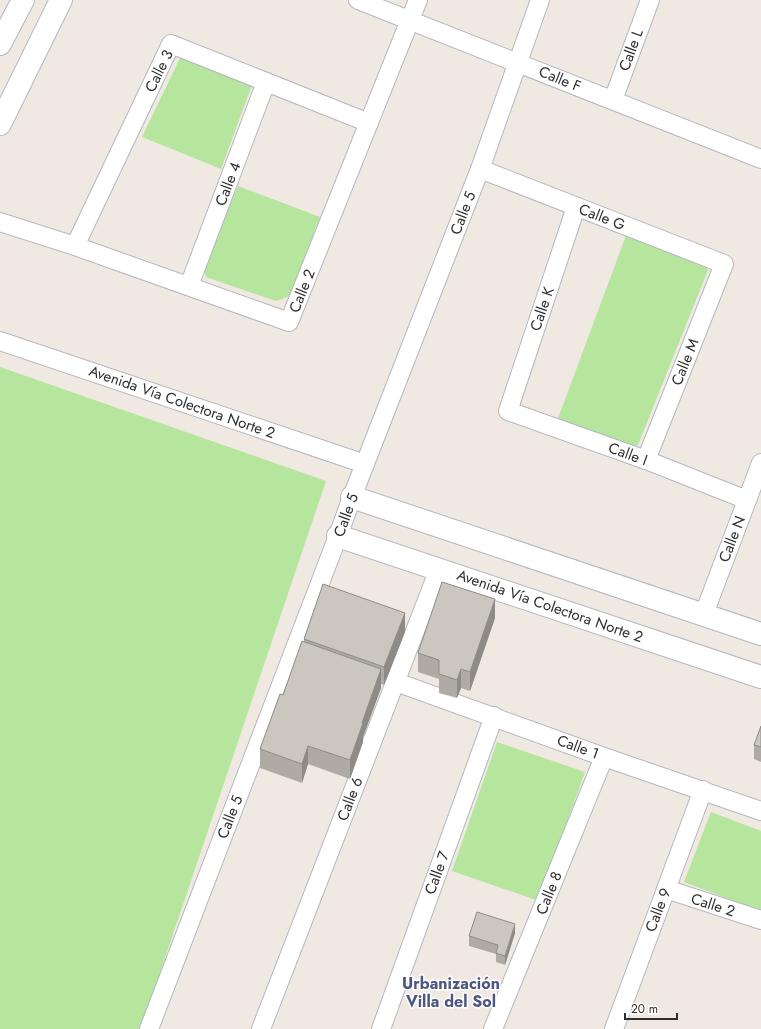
<svg xmlns="http://www.w3.org/2000/svg" width="761" height="1029" viewBox="0 0 761 1029" font-family="Jost,sans-serif">
  <style>
    .green { fill: #b6e59e }
    .lines { fill: none; stroke-linecap: round; stroke-linejoin: round }
    .minor-casing { stroke: #b4b7c1; stroke-width: 20 }
    .tertiary-casing { stroke: #b4b7c1; stroke-width: 24 }
    .minor { stroke: #fff; stroke-width: 18 }
    .tertiary { stroke: #fff; stroke-width: 22 }
    .wall { fill: #afaba4 }
    .shaded-wall { fill: #8e8b86 }
    .building { fill: #cbc7bf; stroke: #8e8b86 }
    .labels { text-anchor: middle; dominant-baseline: central; stroke-width: 3; stroke-linejoin: round; paint-order: stroke }
    .street-label { font-size: 15px; fill: #2e2e2e; stroke: #fff }
    .neighbourhood-label { font-size: 16px; font-weight: bold; fill: #4d5680; stroke: #fff }
  </style>
  <rect width="100%" height="100%" fill="#efe9e1"/>
  <g class="green">
    <path d="M 181,56 L 252,85 L 221,169 L 142,137 Z"/>
    <path d="M 238,186 L 320,217 L 290,296 L 276,301 L 206,277 L 203,267 Z"/>
    <path d="M 627,233 L 703,263 L 708,270 L 638,445 L 629,447 L 557,421 Z"/>
    <path d="M 0,367 L 326,481 L 141,1029 L 0,1029 Z"/>
    <path d="M 497,742 L 585,772 L 539,901 L 452,871 Z"/>
    <path d="M 711,812 L 761,831 L 761,911 L 684,882 Z"/>
  </g>
  <g class="lines">
    <defs>
      <g id="minor">
        <path d="M 358,0 L 761,159"/>
        <path d="M 613,100 L 650,0"/>
        <path d="M 480,169 L 724,264 L 646,460"/>
        <path d="M 576,207 L 508,411 L 646,460 L 747,500"/>
        <path d="M 0,222 L 75,246 L 289,322 L 418,0"/>
        <path d="M 75,246 L 171,44 L 369,123"/>
        <path d="M 189,286 L 266,82"/>
        <path d="M 0,341 L 365,464"/>
        <path d="M 704,614 L 761,463"/>
        <path d="M 396,682 L 604,757 L 761,811"/>
        <path d="M 666,889 L 761,920"/>
        <path d="M 149,1029 L 338,536 L 352,497 L 480,169 L 540,0"/>
        <path d="M 261,1029 L 439,569"/>
        <path d="M 381,1029 L 494,716"/>
        <path d="M 493,1029 L 604,757"/>
        <path d="M 614,1029 L 703,790"/>
      </g>
      <g id="tertiary">
        <path d="M 0,44 L 23,0"/>
        <path d="M 0,124 L 61,0"/>
        <path d="M 352,497 L 761,634"/>
        <path d="M 338,536 L 761,677"/>
      </g>
    </defs>
    <use href="#minor" class="minor-casing"/>
    <use href="#tertiary" class="tertiary-casing"/>
    <use href="#minor" class="minor"/>
    <use href="#tertiary" class="tertiary"/>
  </g>
  <g class="wall">
    <path d="M 495,618 L 470,691 L 461,688 L 457,698 L 439,693 L 439,679 L 418,672 L 418,653 Z"/>
    <path d="M 405,632 L 384,685 L 381,684 L 381,688 L 363,737 L 363,742 L 350,779 L 308,764 L 302,783 L 260,768 L 260,749 L 304,642 L 304,639 Z"/>
    <path d="M 761,726 L 761,762 L 754,759 L 754,745 Z"/>
    <path d="M 515,933 L 505,965 L 496,962 L 496,954 L 469,946 L 469,936 Z"/>
  </g>
  <g class="shaded-wall">
    <path d="M 495,599 L 495,618 L 470,691 L 470,672 Z"/>
    <path d="M 405,613 L 405,632 L 384,685 L 384,667 Z"/>
    <path d="M 381,669 L 381,688 L 363,737 L 363,742 L 350,779 L 350,760 L 362,723 Z"/>
    <path d="M 461,669 L 461,688 L 457,698 L 457,680 Z"/>
    <path d="M 308,746 L 308,764 L 302,783 L 302,764 Z"/>
    <path d="M 515,924 L 515,933 L 505,965 L 505,956 Z"/>
  </g>
  <g class="building">
    <path d="M 442,582 L 495,599 L 470,672 L 461,669 L 457,680 L 439,674 L 439,660 L 418,653 Z"/>
    <path d="M 323,584 L 405,613 L 384,667 L 304,639 Z"/>
    <path d="M 302,641 L 381,669 L 362,723 L 363,723 L 350,760 L 308,746 L 302,764 L 260,749 L 280,694 L 283,695 Z"/>
    <path d="M 761,726 L 761,747 L 754,745 Z"/>
    <path d="M 477,912 L 515,924 L 505,956 L 496,953 L 498,945 L 469,936 Z"/>
  </g>
  <g class="labels">
    <g class="street-label">
      <text transform="translate(631 50) rotate(-70)">Calle L</text>
      <text transform="translate(159 71) rotate(-64)">Calle 3</text>
      <text transform="translate(560 79) rotate(22)">Calle F</text>
      <text transform="translate(228 184) rotate(-69)">Calle 4</text>
      <text transform="translate(463 213) rotate(-69)">Calle 5</text>
      <text transform="translate(602 217) rotate(21)">Calle G</text>
      <text transform="translate(302 291) rotate(-68)">Calle 2</text>
      <text transform="translate(542 309) rotate(-71)">Calle K</text>
      <text transform="translate(685 362) rotate(-68)">Calle M</text>
      <text transform="translate(182 402) rotate(19)">Avenida Vía Colectora Norte 2</text>
      <text transform="translate(628 454) rotate(20)">Calle I</text>
      <text transform="translate(346 515) rotate(-70)">Calle 5</text>
      <text transform="translate(732 539) rotate(-69)">Calle N</text>
      <text transform="translate(550 606) rotate(19)">Avenida Vía Colectora Norte 2</text>
      <text transform="translate(578 747) rotate(20)">Calle 1</text>
      <text transform="translate(350 799) rotate(-69)">Calle 6</text>
      <text transform="translate(230 817) rotate(-69)">Calle 5</text>
      <text transform="translate(437 873) rotate(-70)">Calle 7</text>
      <text transform="translate(549 893) rotate(-68)">Calle 8</text>
      <text transform="translate(713 905) rotate(18)">Calle 2</text>
      <text transform="translate(658 910) rotate(-69)">Calle 9</text>
    </g>
    <g class="neighbourhood-label">
      <text x="451" y="983">Urbanización<tspan x="451" dy="18">Villa del Sol</tspan></text>
    </g>
  </g>
  <path d="M625 1013v6h52v-6" fill="none" stroke="#2e2e2e" stroke-width="2"/>
  <text x="631" y="1013" font-size="12" fill="#2e2e2e" stroke="#ffffff" stroke-width="3" paint-order="stroke">20 m</text>
</svg>
